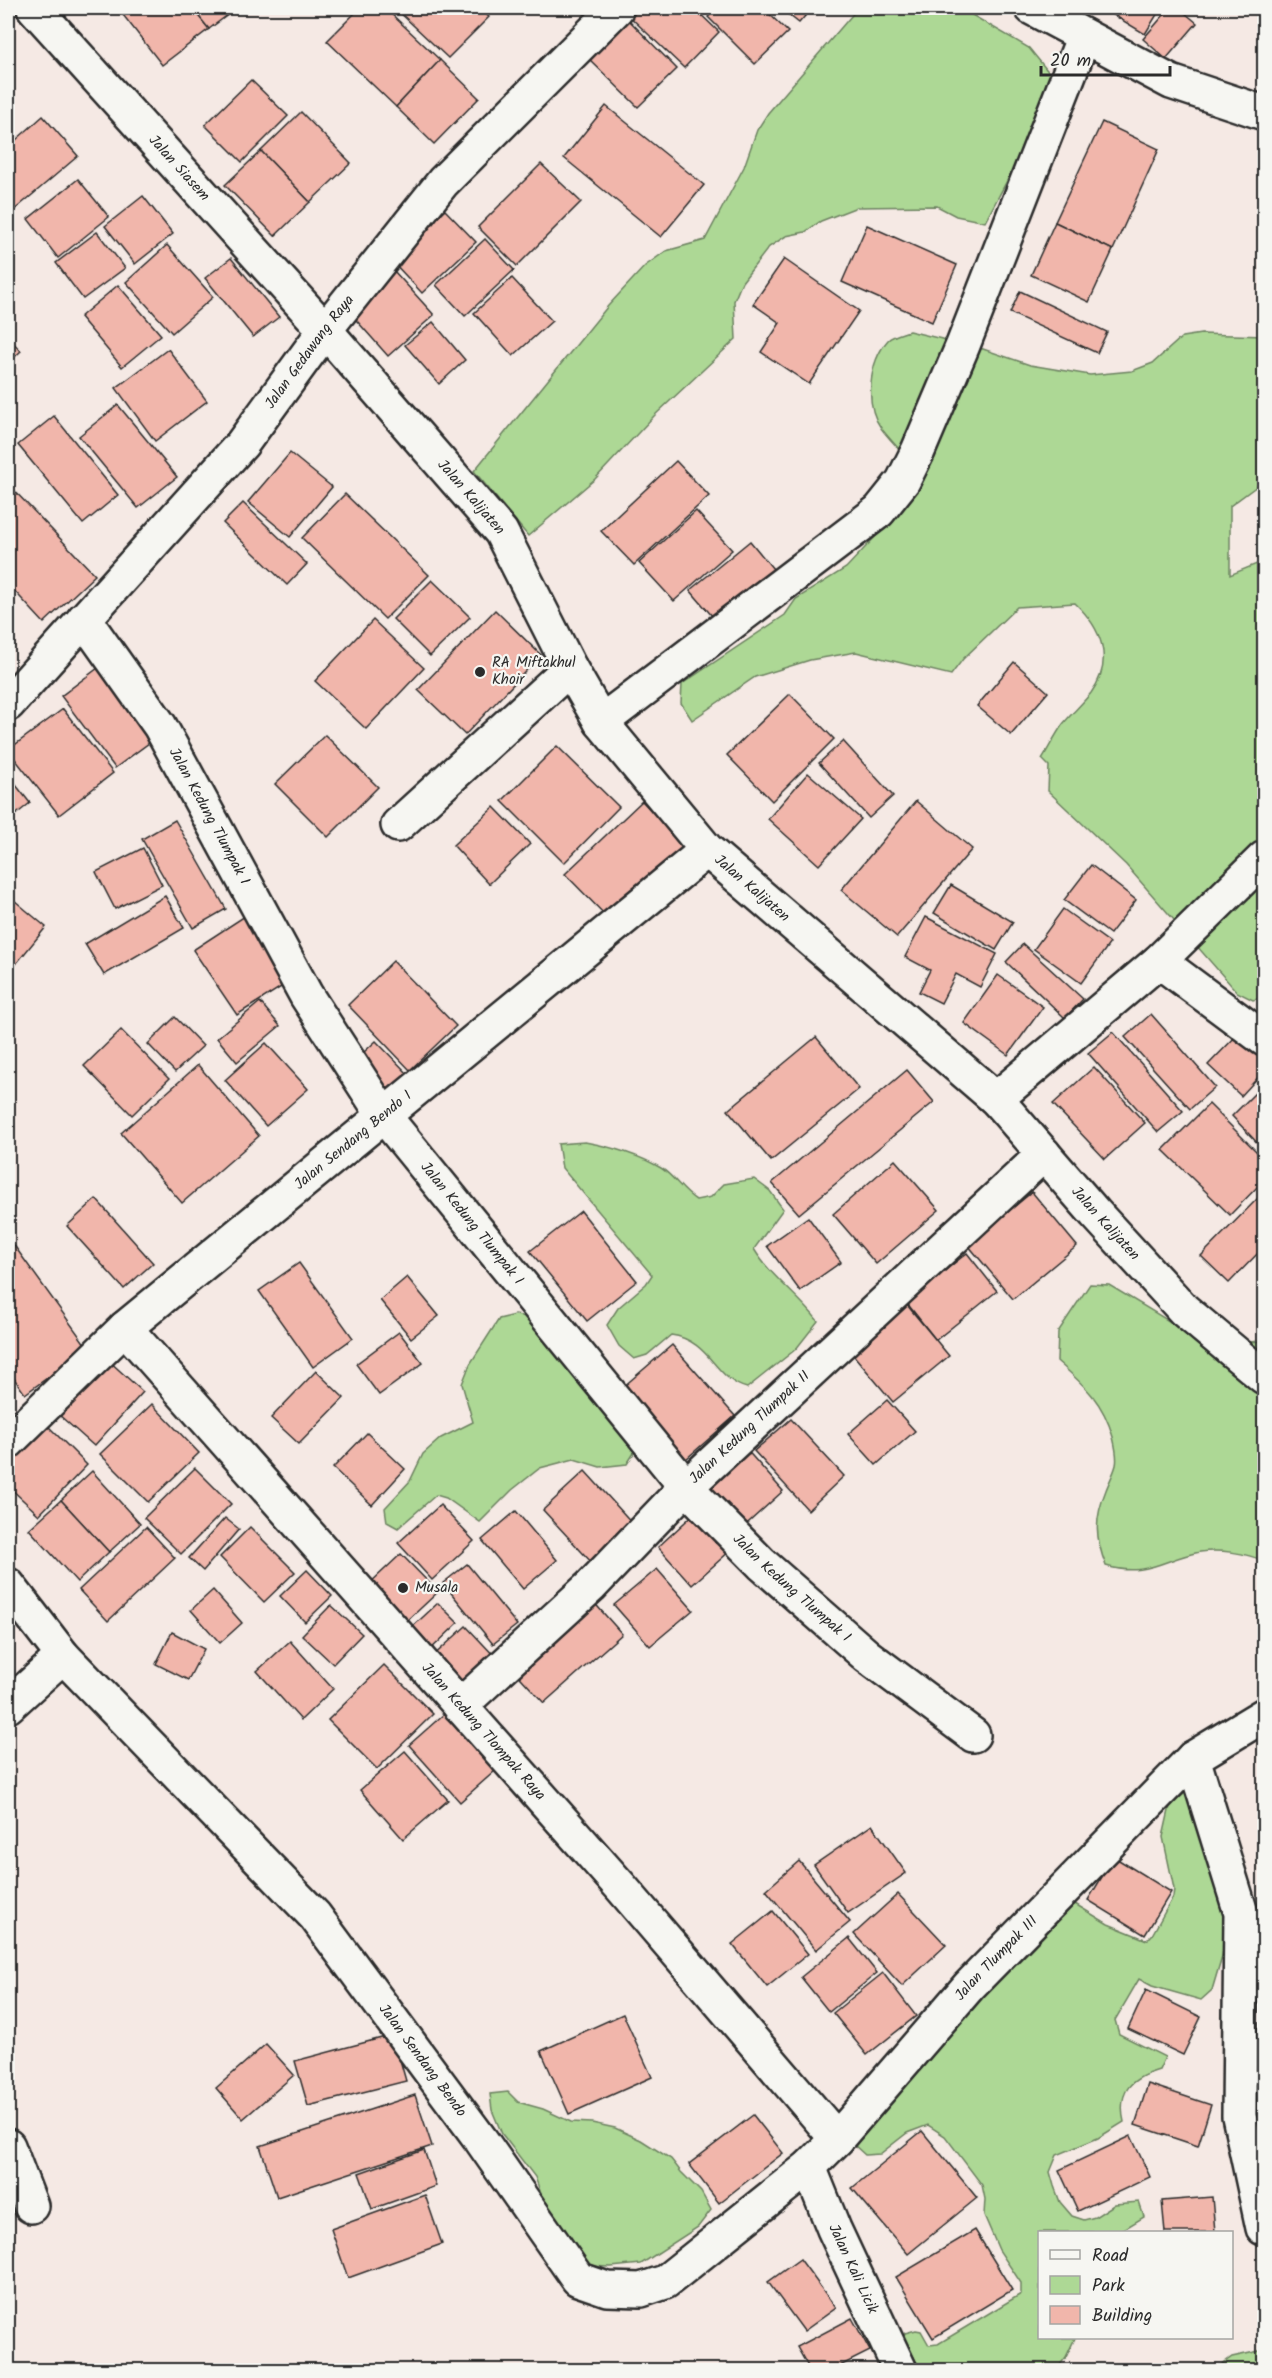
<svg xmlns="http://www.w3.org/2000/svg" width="1272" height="2378" viewBox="0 0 1272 2378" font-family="Kalam,sans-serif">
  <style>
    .green { fill: #add895; stroke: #6c8260; stroke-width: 1.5 }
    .building { fill: #f1b6ab; stroke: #2b2b2b; stroke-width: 1.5 }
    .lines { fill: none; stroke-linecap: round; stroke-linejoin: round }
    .street-casing { stroke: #2b2b2b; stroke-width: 38 }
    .secondary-casing { stroke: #2b2b2b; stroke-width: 38 }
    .street { stroke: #f6f6f2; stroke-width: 33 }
    .secondary { stroke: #f6f6f2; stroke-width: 33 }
    .poi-dot { fill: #2b2b2b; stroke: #f6f6f2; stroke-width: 2 }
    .labels { text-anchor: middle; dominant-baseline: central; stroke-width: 4.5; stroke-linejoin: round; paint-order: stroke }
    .street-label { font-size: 15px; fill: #2b2b2b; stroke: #f6f6f2 }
    .poi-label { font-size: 15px; fill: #2b2b2b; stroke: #f6f6f2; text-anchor: start }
  </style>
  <rect width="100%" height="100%" fill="#f5e9e4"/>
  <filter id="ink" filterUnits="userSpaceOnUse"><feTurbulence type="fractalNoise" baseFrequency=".0167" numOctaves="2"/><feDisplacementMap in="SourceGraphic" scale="12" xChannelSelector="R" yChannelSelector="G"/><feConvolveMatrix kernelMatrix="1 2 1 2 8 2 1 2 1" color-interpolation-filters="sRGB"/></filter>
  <g filter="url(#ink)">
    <g class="green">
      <path d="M 858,8 L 960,8 L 1029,48 L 1055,80 L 1050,100 L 985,222 L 956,216 L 937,206 L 857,207 L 821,221 L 805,232 L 786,236 L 769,247 L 742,282 L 734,301 L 736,339 L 654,416 L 595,479 L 528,536 L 474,471 L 608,306 L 645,266 L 666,251 L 705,240 L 744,167 L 757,130 L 768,113 Z"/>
      <path d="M 909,331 L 983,349 L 1030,365 L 1090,375 L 1132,371 L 1153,363 L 1182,337 L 1201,334 L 1264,336 L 1264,484 L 1261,483 L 1230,506 L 1230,575 L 1264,561 L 1264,997 L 1253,1000 L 1237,992 L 1126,865 L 1048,791 L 1049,766 L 1042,759 C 1049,748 1055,735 1063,724 C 1072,713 1082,704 1091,693 C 1115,660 1101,628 1075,603 L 1017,607 L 963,659 L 951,675 L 856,652 L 810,660 L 755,677 L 692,720 L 681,703 L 682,684 L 785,615 L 796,599 L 846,568 L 908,502 L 908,460 C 900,449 889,439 881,428 C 864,404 869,362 888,340 C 892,336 903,333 909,331 Z"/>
      <path d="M 585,1142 C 612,1147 637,1154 661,1168 C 674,1176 682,1191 696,1200 L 711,1197 L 724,1184 L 754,1179 L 770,1191 L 783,1209 L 754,1249 C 771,1277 798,1295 818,1321 L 796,1349 L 747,1388 C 715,1380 710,1340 671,1335 L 647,1355 L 634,1359 L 619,1346 L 607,1325 L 618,1308 L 646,1284 L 652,1275 L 562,1168 L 558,1144 Z"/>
      <path d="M 1090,1284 L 1109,1285 L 1169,1321 L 1200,1347 L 1260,1341 L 1264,1337 L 1264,1561 C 1246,1553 1220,1549 1200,1552 C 1162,1559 1148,1578 1106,1566 C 1095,1537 1094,1520 1106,1490 C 1109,1482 1114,1473 1116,1465 C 1118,1457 1115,1445 1113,1437 C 1103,1401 1084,1385 1057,1361 L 1058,1332 Z"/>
      <path d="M 515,1315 L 541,1319 L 641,1442 L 627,1464 L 600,1467 L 574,1459 L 540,1468 L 512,1490 L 480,1522 L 446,1498 L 436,1495 L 398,1528 L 387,1522 L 385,1508 L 410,1481 L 423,1454 L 441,1438 L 473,1422 L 462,1384 L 470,1364 L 499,1319 Z"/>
      <path d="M 1190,1789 L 1228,1915 L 1222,1956 L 1212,1990 L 1201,2000 L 1152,1986 L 1139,1979 L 1115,2020 L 1119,2034 L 1165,2057 L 1159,2070 C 1131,2078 1117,2091 1124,2122 L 1098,2138 L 1057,2155 L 1050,2172 L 1054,2186 L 1060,2202 L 1072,2216 L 1084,2220 L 1095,2217 L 1115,2204 L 1139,2202 L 1144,2217 L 1119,2232 L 1040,2232 L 1040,2338 L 1075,2338 L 1066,2357 L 1056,2370 L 921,2370 L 903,2337 L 905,2333 L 916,2330 L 921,2331 L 929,2345 L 938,2344 L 1021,2294 L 1021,2283 L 999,2250 L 984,2215 L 985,2199 L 982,2185 L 945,2136 L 928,2125 L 907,2133 L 880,2154 L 865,2155 L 853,2144 L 956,2019 L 1050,1920 L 1075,1904 L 1108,1924 L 1147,1940 L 1152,1935 L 1173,1897 L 1174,1889 L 1163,1837 L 1170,1806 Z"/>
      <path d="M 508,2092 L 518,2102 L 543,2109 L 571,2122 L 592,2123 L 615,2128 L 641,2140 L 671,2159 L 681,2172 L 701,2192 L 711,2210 L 698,2227 L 641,2264 L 611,2267 L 583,2266 L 549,2216 L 535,2177 L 502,2134 L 492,2110 L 490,2094 Z"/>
      <path d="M 1264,2350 L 1264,2370 L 1214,2370 L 1232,2357 Z"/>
    </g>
    <g class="building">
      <path d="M 125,8 L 192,8 L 209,29 L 162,65 L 120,11 Z"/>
      <path d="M 192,8 L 237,8 L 209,29 Z"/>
      <path d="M 360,8 L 385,8 L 440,60 L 396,107 L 327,41 Z"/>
      <path d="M 395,8 L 479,8 L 489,17 L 448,58 Z"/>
      <path d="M 633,8 L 694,8 L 719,32 L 684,68 L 627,14 Z"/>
      <path d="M 718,8 L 763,8 L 788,32 L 755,64 L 708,17 Z"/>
      <path d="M 780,8 L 812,8 L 799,23 Z"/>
      <path d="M 1109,8 L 1161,8 L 1145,34 L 1107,11 Z"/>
      <path d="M 1170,8 L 1179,8 L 1197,23 L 1166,59 L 1143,39 Z"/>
      <path d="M 625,16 L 677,69 L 638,107 L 586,56 Z"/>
      <path d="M 440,60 L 479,98 L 434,144 L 396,107 Z"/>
      <path d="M 251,80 L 288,116 L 242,162 L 205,125 Z"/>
      <path d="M 606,106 L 704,185 L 661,237 L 564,158 Z"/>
      <path d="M 301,112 L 351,163 L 310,202 L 261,151 Z"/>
      <path d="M 43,116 L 78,156 L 12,212 L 8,207 L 8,147 Z"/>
      <path d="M 1102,122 L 1159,149 L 1113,250 L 1055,222 Z"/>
      <path d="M 261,151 L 310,202 L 275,236 L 225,185 Z"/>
      <path d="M 541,164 L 581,202 L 517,266 L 478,227 Z"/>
      <path d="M 78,179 L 109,217 L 58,258 L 28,219 Z"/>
      <path d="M 143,196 L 173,234 L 135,264 L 105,226 Z"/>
      <path d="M 445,210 L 476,242 L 422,293 L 392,261 Z"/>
      <path d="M 1055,222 L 1113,250 L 1089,302 L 1031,275 Z"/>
      <path d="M 867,225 L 957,265 L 932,322 L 842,282 Z"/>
      <path d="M 97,232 L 125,268 L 83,299 L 56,263 Z"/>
      <path d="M 485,239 L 514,270 L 465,316 L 436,285 Z"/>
      <path d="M 167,245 L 213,297 L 172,333 L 126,282 Z"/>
      <path d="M 231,258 L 279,317 L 253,337 L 205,278 Z"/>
      <path d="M 784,259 L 859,311 L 809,384 L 761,352 L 780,323 L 753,304 Z"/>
      <path d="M 394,271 L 434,315 L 388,356 L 349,312 Z"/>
      <path d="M 512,278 L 552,321 L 513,356 L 474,313 Z"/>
      <path d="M 118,285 L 161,335 L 122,367 L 80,317 Z"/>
      <path d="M 1020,291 L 1107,332 L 1097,353 L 1010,313 Z"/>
      <path d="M 433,322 L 465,360 L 439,384 L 405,345 Z"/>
      <path d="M 8,337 L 21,351 L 8,363 Z"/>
      <path d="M 168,349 L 207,401 L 155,441 L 116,388 Z"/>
      <path d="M 118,405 L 177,477 L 138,508 L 79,436 Z"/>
      <path d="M 54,416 L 118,495 L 83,524 L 18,445 Z"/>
      <path d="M 290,453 L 332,487 L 290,537 L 248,502 Z"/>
      <path d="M 676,461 L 709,496 L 634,565 L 601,531 Z"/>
      <path d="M 8,484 L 95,575 L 44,623 L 8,584 Z"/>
      <path d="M 345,494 L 429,575 L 385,619 L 302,538 Z"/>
      <path d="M 243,503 L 307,564 L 287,585 L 223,523 Z"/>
      <path d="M 696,511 L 732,550 L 674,601 L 639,563 Z"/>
      <path d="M 750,541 L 778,575 L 719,624 L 690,590 Z"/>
      <path d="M 432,580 L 470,617 L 430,656 L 393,619 Z"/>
      <path d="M 495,610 L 541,655 L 465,735 L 418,690 Z"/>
      <path d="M 373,620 L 424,668 L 366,729 L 315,681 Z"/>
      <path d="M 1014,662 L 1048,692 L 1011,735 L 977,706 Z"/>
      <path d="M 102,665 L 157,737 L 115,768 L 61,696 Z"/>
      <path d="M 790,694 L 834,739 L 772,801 L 727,755 Z"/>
      <path d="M 63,709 L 113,773 L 59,815 L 8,750 Z"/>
      <path d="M 325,735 L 378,787 L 328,837 L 275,784 Z"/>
      <path d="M 843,741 L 893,796 L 869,818 L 819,763 Z"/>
      <path d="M 557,746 L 619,807 L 564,863 L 502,801 Z"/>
      <path d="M 808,773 L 861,819 L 819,865 L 768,819 Z"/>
      <path d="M 8,775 L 30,803 L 8,821 Z"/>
      <path d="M 642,801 L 687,848 L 611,921 L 565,874 Z"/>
      <path d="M 916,801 L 972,849 L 897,937 L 841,890 Z"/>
      <path d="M 494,807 L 530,844 L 489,884 L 453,845 Z"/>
      <path d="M 175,820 L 226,909 L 193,928 L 142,839 Z"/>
      <path d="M 143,848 L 162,885 L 115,909 L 96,872 Z"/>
      <path d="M 1091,865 L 1136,900 L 1110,934 L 1064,900 Z"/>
      <path d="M 951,885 L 1013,922 L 996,950 L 934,913 Z"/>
      <path d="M 8,895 L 46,927 L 12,969 L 8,965 Z"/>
      <path d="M 165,896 L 184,928 L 104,975 L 85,944 Z"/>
      <path d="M 1063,909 L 1110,943 L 1081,983 L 1034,949 Z"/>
      <path d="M 245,916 L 289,982 L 237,1015 L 193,950 Z"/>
      <path d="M 926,917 L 997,954 L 980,987 L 956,974 L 941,1003 L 919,992 L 930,970 L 905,957 Z"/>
      <path d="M 1023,944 L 1083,999 L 1065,1018 L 1006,962 Z"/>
      <path d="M 393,961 L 456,1026 L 410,1070 L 348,1005 Z"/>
      <path d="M 998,975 L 1043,1007 L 1008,1055 L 964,1023 Z"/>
      <path d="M 260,1002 L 280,1026 L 237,1062 L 217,1038 Z"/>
      <path d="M 1151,1014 L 1215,1087 L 1190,1109 L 1125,1037 Z"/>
      <path d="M 175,1017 L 203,1046 L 175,1072 L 148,1044 Z"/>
      <path d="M 121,1030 L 169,1079 L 132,1115 L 84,1066 Z"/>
      <path d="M 1113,1032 L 1183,1111 L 1158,1132 L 1088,1053 Z"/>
      <path d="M 1240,1032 L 1264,1056 L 1264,1071 L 1241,1096 L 1208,1065 Z"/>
      <path d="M 816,1037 L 859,1089 L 771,1161 L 728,1110 Z"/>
      <path d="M 376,1041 L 408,1074 L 385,1097 L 352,1063 Z"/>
      <path d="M 266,1043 L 308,1089 L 266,1126 L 225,1080 Z"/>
      <path d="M 198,1065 L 259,1136 L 182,1203 L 121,1133 Z"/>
      <path d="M 1094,1067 L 1145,1123 L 1105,1159 L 1053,1104 Z"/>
      <path d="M 907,1070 L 934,1102 L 799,1214 L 772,1183 Z"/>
      <path d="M 1262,1086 L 1264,1089 L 1264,1150 L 1232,1116 Z"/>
      <path d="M 1209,1104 L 1264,1159 L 1264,1180 L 1230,1215 L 1163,1150 Z"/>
      <path d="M 895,1160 L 939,1210 L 876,1264 L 833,1214 Z"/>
      <path d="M 1032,1192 L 1077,1246 L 1013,1299 L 968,1245 Z"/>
      <path d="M 1259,1197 L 1264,1202 L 1264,1247 L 1229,1283 L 1201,1256 Z"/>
      <path d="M 96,1199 L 153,1263 L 124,1289 L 67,1226 Z"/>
      <path d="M 581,1211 L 637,1281 L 587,1321 L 530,1251 Z"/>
      <path d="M 808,1217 L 841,1262 L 800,1291 L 767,1246 Z"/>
      <path d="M 8,1237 L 88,1348 L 25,1394 L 8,1370 Z"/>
      <path d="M 967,1253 L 997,1291 L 936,1340 L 906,1302 Z"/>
      <path d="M 299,1263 L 353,1338 L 313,1367 L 259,1291 Z"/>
      <path d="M 407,1277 L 439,1316 L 411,1338 L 380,1300 Z"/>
      <path d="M 907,1305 L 949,1356 L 893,1402 L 850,1351 Z"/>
      <path d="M 399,1332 L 423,1363 L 379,1395 L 356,1364 Z"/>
      <path d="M 672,1345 L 735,1416 L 686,1459 L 623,1387 Z"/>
      <path d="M 107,1359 L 143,1392 L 94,1446 L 58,1414 Z"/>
      <path d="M 316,1371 L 344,1398 L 299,1444 L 271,1418 Z"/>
      <path d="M 887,1400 L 915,1431 L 876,1465 L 848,1434 Z"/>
      <path d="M 152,1404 L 199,1453 L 148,1502 L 100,1454 Z"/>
      <path d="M 791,1419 L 844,1476 L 808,1510 L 754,1451 Z"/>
      <path d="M 45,1423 L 87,1465 L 39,1515 L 8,1486 L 8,1462 Z"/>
      <path d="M 367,1433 L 405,1469 L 372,1505 L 333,1468 Z"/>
      <path d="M 745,1448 L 783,1491 L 739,1531 L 701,1486 Z"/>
      <path d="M 195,1468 L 231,1504 L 181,1554 L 144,1518 Z"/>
      <path d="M 92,1471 L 140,1524 L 109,1552 L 61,1500 Z"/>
      <path d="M 585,1471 L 635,1526 L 593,1564 L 543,1510 Z"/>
      <path d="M 61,1500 L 109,1552 L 77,1582 L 29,1529 Z"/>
      <path d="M 440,1505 L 474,1541 L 432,1580 L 398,1543 Z"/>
      <path d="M 516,1511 L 557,1560 L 523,1589 L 482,1540 Z"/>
      <path d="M 697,1511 L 731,1550 L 692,1585 L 658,1547 Z"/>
      <path d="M 225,1518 L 239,1529 L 203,1571 L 189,1558 Z"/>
      <path d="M 146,1527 L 175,1558 L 108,1621 L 79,1590 Z"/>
      <path d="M 250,1527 L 295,1572 L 264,1602 L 220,1557 Z"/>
      <path d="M 401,1554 L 438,1592 L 406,1622 L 368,1585 Z"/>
      <path d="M 467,1564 L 517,1625 L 493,1644 L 443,1583 Z"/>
      <path d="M 657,1569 L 693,1610 L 650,1646 L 614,1605 Z"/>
      <path d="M 307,1570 L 332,1596 L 305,1622 L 280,1596 Z"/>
      <path d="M 213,1590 L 242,1623 L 220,1643 L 191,1610 Z"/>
      <path d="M 590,1598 L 622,1634 L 544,1703 L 511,1667 Z"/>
      <path d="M 438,1603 L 458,1623 L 428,1652 L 408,1631 Z"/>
      <path d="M 331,1605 L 362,1634 L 333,1664 L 302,1635 Z"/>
      <path d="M 466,1626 L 498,1660 L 462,1693 L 430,1659 Z"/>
      <path d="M 172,1632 L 204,1649 L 188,1680 L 156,1664 Z"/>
      <path d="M 290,1641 L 333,1689 L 301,1720 L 257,1671 Z"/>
      <path d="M 384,1665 L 433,1714 L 377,1769 L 328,1720 Z"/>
      <path d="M 444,1714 L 495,1771 L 460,1802 L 409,1745 Z"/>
      <path d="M 405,1751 L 448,1800 L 403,1839 L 360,1790 Z"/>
      <path d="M 872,1825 L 906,1873 L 848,1913 L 814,1865 Z"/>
      <path d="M 1114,1857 L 1171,1892 L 1145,1935 L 1088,1900 Z"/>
      <path d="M 799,1861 L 850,1922 L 816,1950 L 766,1890 Z"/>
      <path d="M 898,1894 L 946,1945 L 902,1986 L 854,1934 Z"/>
      <path d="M 773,1911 L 808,1954 L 767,1987 L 732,1944 Z"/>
      <path d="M 849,1938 L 877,1973 L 829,2012 L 801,1977 Z"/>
      <path d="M 883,1973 L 916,2016 L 867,2055 L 833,2013 Z"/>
      <path d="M 1146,1990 L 1201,2017 L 1183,2055 L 1128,2029 Z"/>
      <path d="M 623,2014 L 652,2077 L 569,2114 L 541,2051 Z"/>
      <path d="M 393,2035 L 406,2081 L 308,2106 L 295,2061 Z"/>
      <path d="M 266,2044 L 294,2075 L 243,2119 L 216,2088 Z"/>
      <path d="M 1148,2084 L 1211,2105 L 1198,2146 L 1135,2125 Z"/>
      <path d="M 415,2095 L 432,2146 L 277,2197 L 260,2146 Z"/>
      <path d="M 753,2115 L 783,2153 L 719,2203 L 689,2164 Z"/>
      <path d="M 922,2131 L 977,2198 L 908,2254 L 852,2188 Z"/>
      <path d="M 1131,2136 L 1150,2177 L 1078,2211 L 1059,2170 Z"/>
      <path d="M 424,2150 L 436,2186 L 372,2209 L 359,2173 Z"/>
      <path d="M 425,2195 L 442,2244 L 348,2278 L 331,2229 Z"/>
      <path d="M 1212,2197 L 1215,2232 L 1165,2232 L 1162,2201 Z"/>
      <path d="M 975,2230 L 1012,2290 L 933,2338 L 896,2277 Z"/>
      <path d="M 800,2259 L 836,2308 L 804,2331 L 768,2282 Z"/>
      <path d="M 852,2318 L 870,2351 L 832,2370 L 810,2370 L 797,2347 Z"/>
    </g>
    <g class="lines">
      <defs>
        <g id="street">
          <path id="s1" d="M 34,8 L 325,330"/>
          <path id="s2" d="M 84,619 L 160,726 L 306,995 L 384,1116 L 686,1487 L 762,1564 L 867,1656 L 973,1735"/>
          <path d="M 601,722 L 879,511 L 903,481 L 918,451 L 963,345 L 1084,36"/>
          <path d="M 398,825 L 570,668"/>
          <path d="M 1159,961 L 1264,1039"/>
          <path d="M 996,1099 L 1159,961 L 1264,858"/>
          <path id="s3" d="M 125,1328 L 621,1887 L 837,2139"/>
          <path id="s4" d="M 8,1442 L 125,1328 L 707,850"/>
          <path id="s5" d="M 8,1585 L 63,1656 L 315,1916 L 481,2140 L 578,2279 L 607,2289 L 641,2290 L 665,2282 L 809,2167 L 837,2139 L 969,1986 L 1193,1758"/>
          <path d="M 8,1706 L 63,1656"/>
          <path id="s6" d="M 460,1706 L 591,1586 L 686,1487 L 1044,1154"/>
          <path d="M 8,2146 L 31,2206"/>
          <path id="s7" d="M 809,2167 L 834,2229 L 900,2370"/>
          <path d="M 1263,2228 L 1239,2116 L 1241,1913 L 1193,1758 L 1264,1715"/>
        </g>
        <g id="secondary">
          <path d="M 1032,8 L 1171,82 L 1264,113"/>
          <path id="s8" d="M 325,330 L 501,532 L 570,668 L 601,722 L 707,850 L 996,1099 L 1095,1213 L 1184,1310 L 1264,1377"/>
          <path id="s9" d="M 8,704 L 242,444 L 325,330 L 443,182 L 617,8"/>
        </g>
      </defs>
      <use href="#street" class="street-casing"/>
      <use href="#secondary" class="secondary-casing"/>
      <use href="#street" class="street"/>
      <use href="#secondary" class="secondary"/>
    </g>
  </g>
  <g class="poi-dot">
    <circle cx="480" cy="672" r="6"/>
    <circle cx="403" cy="1588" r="6"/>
  </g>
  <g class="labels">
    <g class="street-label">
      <text stroke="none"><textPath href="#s1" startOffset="216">Jalan Siasem</textPath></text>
      <text stroke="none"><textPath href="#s9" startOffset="464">Jalan Gedawang Raya</textPath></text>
      <text stroke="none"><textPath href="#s8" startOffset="222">Jalan Kalijaten</textPath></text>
      <text stroke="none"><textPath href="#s2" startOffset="234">Jalan Kedung Tlumpak I</textPath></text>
      <text stroke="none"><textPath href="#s8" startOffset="708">Jalan Kalijaten</textPath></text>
      <text stroke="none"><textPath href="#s4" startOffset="459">Jalan Sendang Bendo I</textPath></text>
      <text stroke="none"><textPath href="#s2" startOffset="720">Jalan Kedung Tlumpak I</textPath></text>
      <text stroke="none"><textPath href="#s8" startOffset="1196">Jalan Kalijaten</textPath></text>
      <text stroke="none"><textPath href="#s6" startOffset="402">Jalan Kedung Tlumpak II</textPath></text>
      <text stroke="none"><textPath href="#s2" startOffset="1206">Jalan Kedung Tlumpak I</textPath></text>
      <text stroke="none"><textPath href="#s3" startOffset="540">Jalan Kedung Tlompak Raya</textPath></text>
      <text stroke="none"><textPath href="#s5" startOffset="1455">Jalan Tlumpak III</textPath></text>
      <text stroke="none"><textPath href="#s5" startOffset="632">Jalan Sendang Bendo</textPath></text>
      <text stroke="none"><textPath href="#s7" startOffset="111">Jalan Kali Licik</textPath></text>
    </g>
    <g class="poi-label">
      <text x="492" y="663">RA Miftakhul<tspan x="492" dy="17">Khoir</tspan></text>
      <text x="415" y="1588">Musala</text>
    </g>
  </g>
  <rect width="1272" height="2378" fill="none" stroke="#f6f6f2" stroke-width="30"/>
  <rect x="15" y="15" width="1242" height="2348" fill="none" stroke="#2b2b2b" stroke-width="2" filter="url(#ink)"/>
  <rect x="1038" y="2231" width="195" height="108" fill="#f6f6f2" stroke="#a5a5a2" stroke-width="1.5"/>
  <rect x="1050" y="2250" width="30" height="9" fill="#f6f6f2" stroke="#a5a5a2" stroke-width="1.5"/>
  <text x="1092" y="2261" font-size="18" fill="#2b2b2b">Road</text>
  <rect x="1050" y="2276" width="30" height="18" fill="#add895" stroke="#a5a5a2" stroke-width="1.5"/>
  <text x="1092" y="2291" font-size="18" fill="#2b2b2b">Park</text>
  <rect x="1050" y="2306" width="30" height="18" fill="#f1b6ab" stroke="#a5a5a2" stroke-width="1.5"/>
  <text x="1092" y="2321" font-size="18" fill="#2b2b2b">Building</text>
  <path d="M1041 66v9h129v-9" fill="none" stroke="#2b2b2b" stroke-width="3"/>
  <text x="1050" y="66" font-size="18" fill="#2b2b2b" stroke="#f6f6f2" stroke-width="4.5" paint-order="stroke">20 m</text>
</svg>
